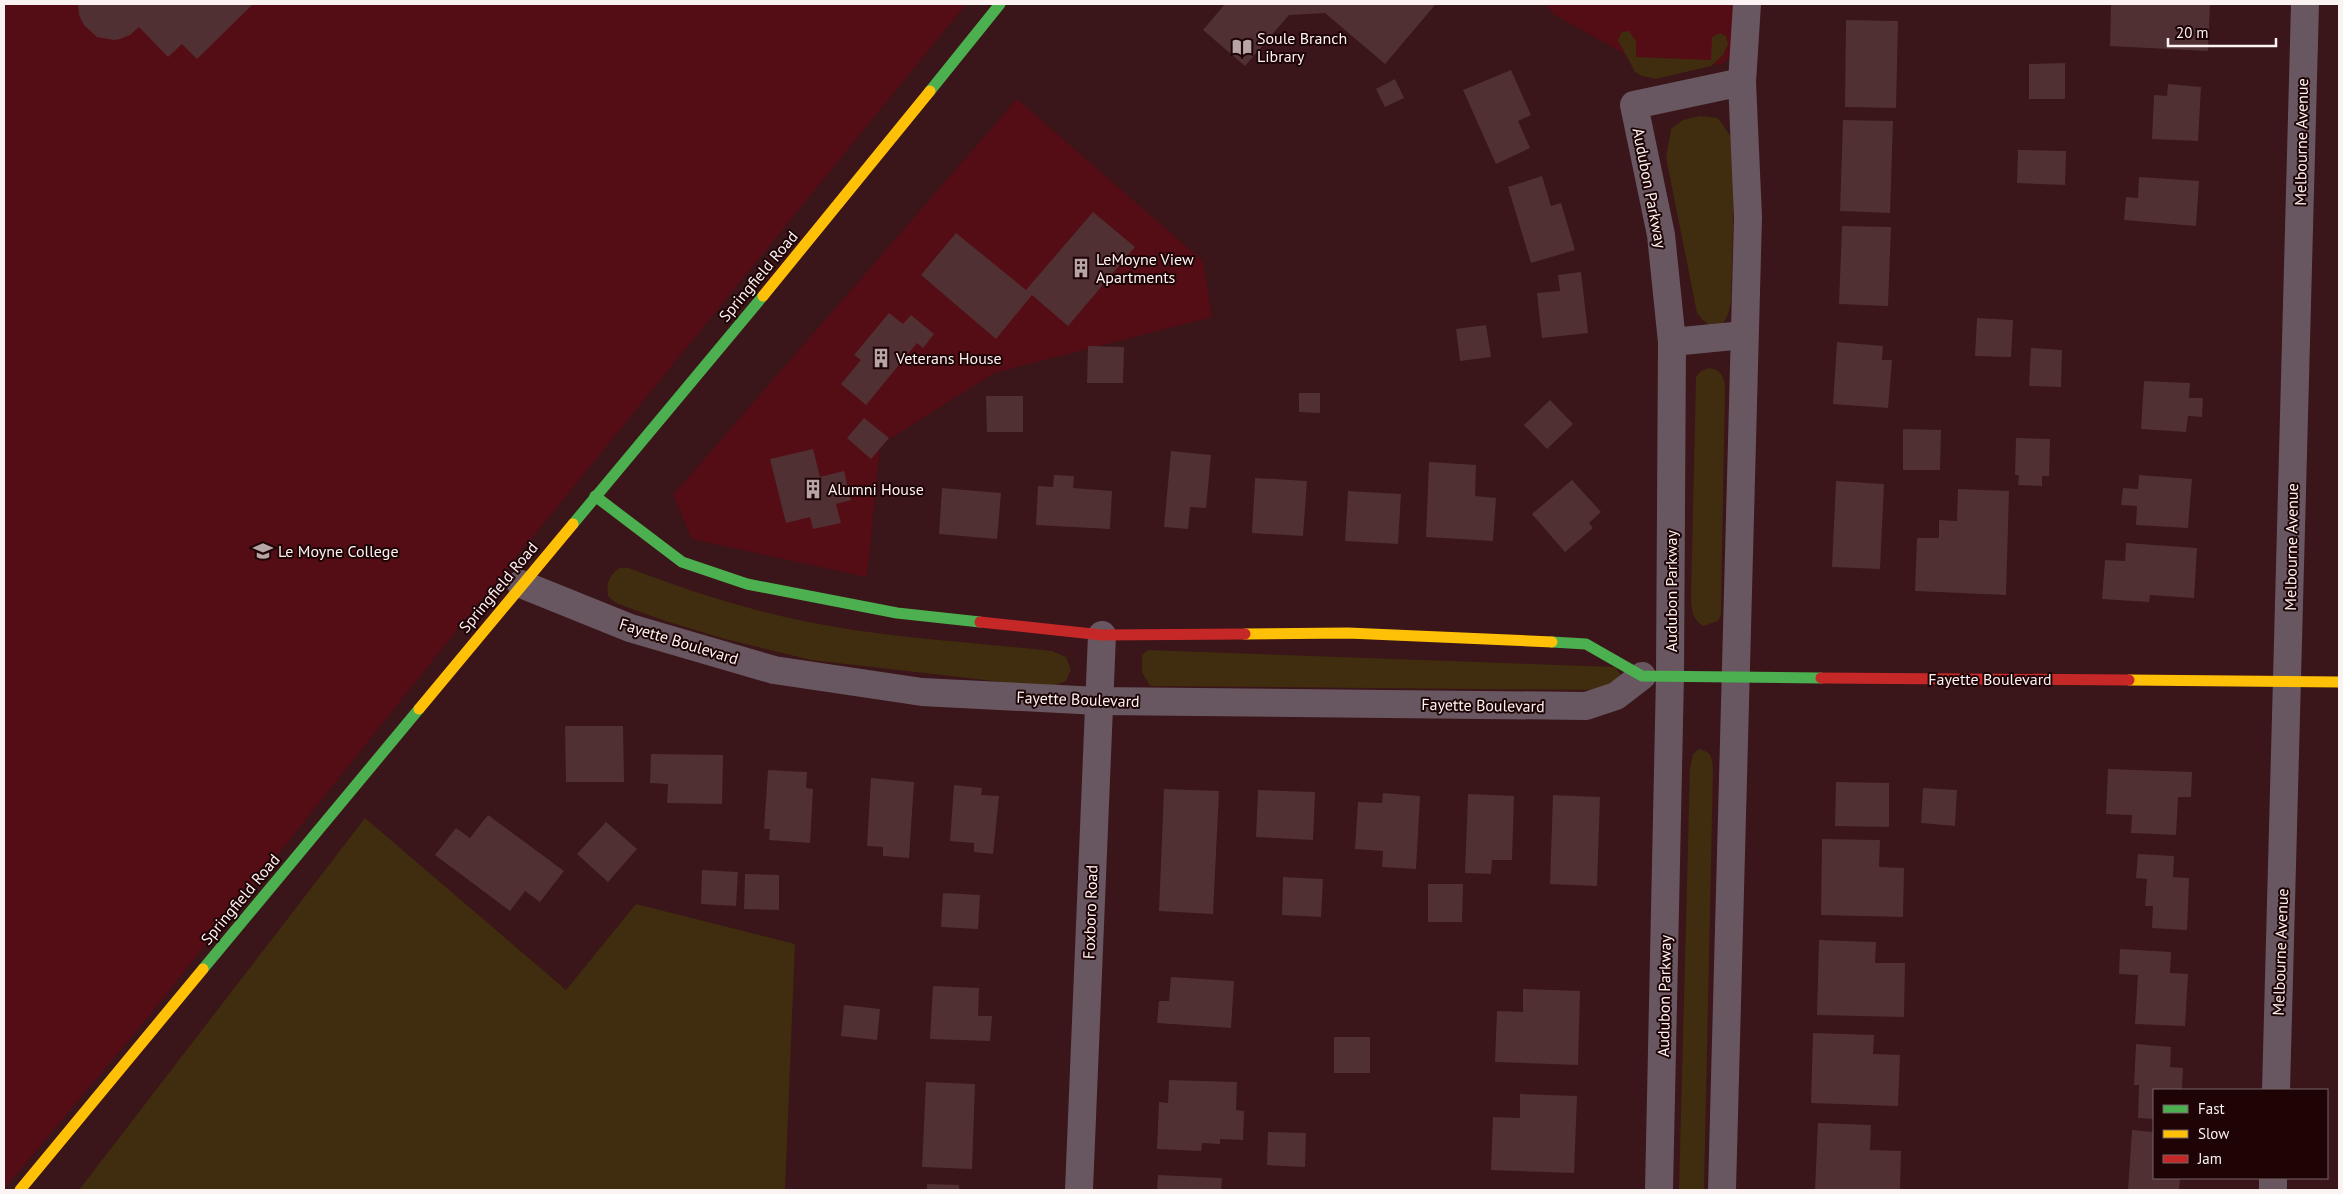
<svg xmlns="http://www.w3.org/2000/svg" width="2343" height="1194" viewBox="0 0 2343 1194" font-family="'PT Sans',sans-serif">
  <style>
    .built { fill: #540d14 }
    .green { fill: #402c0e }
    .building { fill: #503033 }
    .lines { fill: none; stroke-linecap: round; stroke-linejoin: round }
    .street { stroke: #685760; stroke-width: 28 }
    .fast { stroke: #4caf50; stroke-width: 11 }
    .slow { stroke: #ffc107; stroke-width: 11 }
    .jam { stroke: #c62828; stroke-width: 11 }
    .labels { text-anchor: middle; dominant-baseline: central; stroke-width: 4; stroke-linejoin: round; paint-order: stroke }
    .poi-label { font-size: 16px; fill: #fbf2f2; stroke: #1f0405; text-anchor: start }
    .street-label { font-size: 16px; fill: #fbf2f2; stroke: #1f0405 }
  </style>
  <rect width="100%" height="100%" fill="#3a1519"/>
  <g class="built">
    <path d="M 4,4 L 966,4 L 457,630 L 144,1022 L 4,1189 Z"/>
    <path d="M 1545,4 L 1735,4 L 1734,53 L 1721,65 L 1634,59 L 1555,15 Z"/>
    <path d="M 1017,99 L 1203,261 L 1212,317 L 994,373 L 880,445 L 867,577 L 692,539 L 673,495 Z"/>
  </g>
  <g class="green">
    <path d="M 1629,31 L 1636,41 L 1636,57 L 1711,60 L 1712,37 L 1720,33 L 1726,36 L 1728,44 L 1723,55 L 1711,66 L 1656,79 L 1642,76 L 1635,72 L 1618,40 L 1622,32 Z"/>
    <path d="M 1700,116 L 1718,118 L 1732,138 L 1735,148 L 1731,301 C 1727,326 1716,338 1697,313 L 1666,157 L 1671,129 L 1683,120 Z"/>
    <path d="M 1709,368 C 1721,370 1723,375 1725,385 L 1721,615 L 1718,621 L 1703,626 C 1692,618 1692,612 1691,598 L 1696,377 L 1701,371 Z"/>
    <path d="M 619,568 L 629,568 C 678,587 729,604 781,616 C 869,637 962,641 1052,651 L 1066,657 L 1071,670 L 1066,681 L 1053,686 L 1029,685 L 811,660 L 725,639 L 662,620 L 616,603 L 608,596 C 606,583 609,576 619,568 Z"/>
    <path d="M 1148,650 L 1615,667 L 1624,679 L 1595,690 L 1150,686 L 1142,672 L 1142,655 Z"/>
    <path d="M 1699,749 C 1711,752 1712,756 1713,769 L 1704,1190 L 1679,1190 L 1690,768 L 1693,754 Z"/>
    <path d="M 365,818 L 566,990 L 636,904 L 795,944 L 785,1190 L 79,1190 Z"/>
  </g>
  <g class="building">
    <path d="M 78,4 L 253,4 L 197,59 L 182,44 L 168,57 L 139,27 L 130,35 L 120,39 L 114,40 L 97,37 L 84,25 L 79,15 Z"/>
    <path d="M 1225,4 L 1433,4 L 1435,5 L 1385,64 L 1325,13 L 1289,15 L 1245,66 L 1203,30 Z"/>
    <path d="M 2111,4 L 2210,4 L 2208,51 L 2110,46 Z"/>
    <path d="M 1846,20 L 1898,21 L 1896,108 L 1845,107 Z"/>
    <path d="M 2065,63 L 2065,99 L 2029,99 L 2029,64 Z"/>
    <path d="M 1511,70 L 1531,115 L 1518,121 L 1530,148 L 1496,164 L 1463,90 Z"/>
    <path d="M 1395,79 L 1404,98 L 1385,107 L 1376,89 Z"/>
    <path d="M 2168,84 L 2201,87 L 2198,141 L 2152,139 L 2154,95 L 2167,96 Z"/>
    <path d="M 1843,120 L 1893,121 L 1890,213 L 1840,211 Z"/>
    <path d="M 2018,150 L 2066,151 L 2065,185 L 2017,183 Z"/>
    <path d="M 1542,176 L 1551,206 L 1561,203 L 1575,250 L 1531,263 L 1508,187 Z"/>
    <path d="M 2139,177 L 2199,181 L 2196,226 L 2124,220 L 2126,197 L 2138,198 Z"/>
    <path d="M 1093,212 L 1135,247 L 1068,326 L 1032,295 L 996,339 L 921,275 L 956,233 L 1026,290 Z"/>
    <path d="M 1842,226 L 1891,227 L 1888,306 L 1839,304 Z"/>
    <path d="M 1581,272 L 1588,333 L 1542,338 L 1537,293 L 1560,291 L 1558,275 Z"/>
    <path d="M 889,313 L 903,324 L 911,315 L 934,334 L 923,348 L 917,343 L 866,405 L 841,384 L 861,360 L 854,355 Z"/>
    <path d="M 1977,318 L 2013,320 L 2011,357 L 1975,356 Z"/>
    <path d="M 1486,325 L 1491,357 L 1460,361 L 1456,329 Z"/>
    <path d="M 1837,342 L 1883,346 L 1882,360 L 1892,360 L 1888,408 L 1833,404 Z"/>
    <path d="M 1088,346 L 1124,347 L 1123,383 L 1087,383 Z"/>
    <path d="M 2031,348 L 2062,350 L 2061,387 L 2029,386 Z"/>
    <path d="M 2144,381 L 2190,383 L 2189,398 L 2203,398 L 2202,417 L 2188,416 L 2186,432 L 2141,429 Z"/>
    <path d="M 1299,393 L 1320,393 L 1320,413 L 1299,412 Z"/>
    <path d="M 986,396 L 1023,396 L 1023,432 L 987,432 Z"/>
    <path d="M 1550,400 L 1573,424 L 1547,449 L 1524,425 Z"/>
    <path d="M 864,418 L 889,438 L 871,459 L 847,438 Z"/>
    <path d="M 1903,429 L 1941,430 L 1940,470 L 1903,470 Z"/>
    <path d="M 2016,438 L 2050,439 L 2049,476 L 2042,476 L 2042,486 L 2018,485 L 2019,475 L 2015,475 Z"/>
    <path d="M 813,449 L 820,477 L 844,471 L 851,500 L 836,504 L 841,523 L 813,529 L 810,517 L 786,523 L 770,459 Z"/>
    <path d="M 1171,451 L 1211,455 L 1206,508 L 1190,507 L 1188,529 L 1164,527 Z"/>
    <path d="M 1429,462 L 1476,465 L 1475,496 L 1496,498 L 1493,541 L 1426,537 Z"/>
    <path d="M 1054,475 L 1074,476 L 1073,488 L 1112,491 L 1110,529 L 1036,525 L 1038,486 L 1053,487 Z"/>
    <path d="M 2139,475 L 2192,479 L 2188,528 L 2136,525 L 2137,506 L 2121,505 L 2123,488 L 2138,489 Z"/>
    <path d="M 1255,478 L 1307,481 L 1303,536 L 1252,533 Z"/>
    <path d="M 1572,480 L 1601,512 L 1589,523 L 1593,528 L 1565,552 L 1532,514 Z"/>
    <path d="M 1836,481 L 1884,484 L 1880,569 L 1832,567 Z"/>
    <path d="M 942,488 L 1001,493 L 997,539 L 939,534 Z"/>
    <path d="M 1958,489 L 2009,491 L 2006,595 L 1915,591 L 1917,538 L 1939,538 L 1939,520 L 1957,521 Z"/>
    <path d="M 1348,491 L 1401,494 L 1398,544 L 1345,541 Z"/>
    <path d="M 2126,543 L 2197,548 L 2194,598 L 2150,595 L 2149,602 L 2102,599 L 2105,560 L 2125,561 Z"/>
    <path d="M 565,726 L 623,726 L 624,782 L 566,782 Z"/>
    <path d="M 651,754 L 723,755 L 722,804 L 667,803 L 668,784 L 650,783 Z"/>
    <path d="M 2108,769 L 2192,772 L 2191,797 L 2178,797 L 2176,835 L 2131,833 L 2132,815 L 2106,814 Z"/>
    <path d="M 768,770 L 807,772 L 806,788 L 813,789 L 810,843 L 769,840 L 770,829 L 764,829 Z"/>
    <path d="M 871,778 L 914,782 L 909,858 L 883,856 L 883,847 L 867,846 Z"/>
    <path d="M 1836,782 L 1889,783 L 1889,827 L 1835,826 Z"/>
    <path d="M 954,785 L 982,788 L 981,795 L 999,796 L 993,854 L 974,852 L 974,843 L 950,841 Z"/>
    <path d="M 1923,788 L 1957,790 L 1955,826 L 1921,823 Z"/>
    <path d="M 1164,789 L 1219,791 L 1213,914 L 1159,911 Z"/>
    <path d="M 1258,790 L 1315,792 L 1313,840 L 1256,837 Z"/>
    <path d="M 1383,793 L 1420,796 L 1416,869 L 1382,867 L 1383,851 L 1355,849 L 1358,802 L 1382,803 Z"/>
    <path d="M 1468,794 L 1514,796 L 1512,860 L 1492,860 L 1491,874 L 1465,873 Z"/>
    <path d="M 1553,795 L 1600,797 L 1597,886 L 1550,884 Z"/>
    <path d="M 488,815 L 564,871 L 540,902 L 525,891 L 510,911 L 435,855 L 456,828 L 470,838 Z"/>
    <path d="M 606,822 L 637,849 L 608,882 L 577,854 Z"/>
    <path d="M 1822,839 L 1880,840 L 1879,867 L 1904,868 L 1903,917 L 1821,915 Z"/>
    <path d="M 2138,854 L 2174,856 L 2173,877 L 2189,878 L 2187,930 L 2152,928 L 2153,906 L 2145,906 L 2147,879 L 2136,878 Z"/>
    <path d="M 702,870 L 738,872 L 736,906 L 701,904 Z"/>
    <path d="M 745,874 L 779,875 L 779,910 L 744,909 Z"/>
    <path d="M 1283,877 L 1323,879 L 1321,917 L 1282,915 Z"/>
    <path d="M 1428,884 L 1463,884 L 1462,922 L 1428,922 Z"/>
    <path d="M 943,893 L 980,895 L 978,929 L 941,927 Z"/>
    <path d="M 1819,940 L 1876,942 L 1875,963 L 1905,963 L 1904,1017 L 1817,1015 Z"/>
    <path d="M 2120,949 L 2171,952 L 2170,973 L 2188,974 L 2185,1026 L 2135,1024 L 2138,975 L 2119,974 Z"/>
    <path d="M 1171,977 L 1234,981 L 1231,1028 L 1157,1023 L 1159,1001 L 1169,1001 Z"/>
    <path d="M 933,986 L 979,988 L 978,1016 L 992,1016 L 990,1041 L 930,1039 Z"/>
    <path d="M 1523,989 L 1580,991 L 1578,1065 L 1495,1062 L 1497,1011 L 1523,1012 Z"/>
    <path d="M 844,1005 L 880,1009 L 877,1040 L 841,1036 Z"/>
    <path d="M 1813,1033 L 1874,1035 L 1873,1054 L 1900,1055 L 1898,1106 L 1811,1103 Z"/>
    <rect x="1334" y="1037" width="36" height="36"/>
    <path d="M 2136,1044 L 2171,1047 L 2170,1067 L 2183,1068 L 2182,1090 L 2154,1090 L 2154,1119 L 2138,1118 L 2139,1085 L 2134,1085 Z"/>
    <path d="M 1169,1080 L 1237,1082 L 1236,1110 L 1244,1111 L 1243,1140 L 1220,1139 L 1220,1144 L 1202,1143 L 1201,1151 L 1157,1149 L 1159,1102 L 1168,1103 Z"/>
    <path d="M 926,1082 L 975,1084 L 972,1169 L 922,1167 Z"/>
    <path d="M 1520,1094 L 1577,1096 L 1574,1173 L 1491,1170 L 1493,1117 L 1520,1118 Z"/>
    <path d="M 1818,1123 L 1871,1125 L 1870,1150 L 1901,1151 L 1900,1190 L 1815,1190 Z"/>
    <path d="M 2132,1130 L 2154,1132 L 2154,1178 L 2180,1178 L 2179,1190 L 2128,1190 Z"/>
    <path d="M 1268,1132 L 1306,1133 L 1305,1167 L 1267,1165 Z"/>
    <path d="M 1158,1175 L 1222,1178 L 1221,1190 L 1157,1190 Z"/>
    <path d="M 927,1184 L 959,1185 L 959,1190 L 927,1190 Z"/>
  </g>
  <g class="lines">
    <g class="street">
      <path d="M 1672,342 L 1744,335"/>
      <path d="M 521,584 L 630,628 L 774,670 L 922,692 L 1099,701 L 1586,706 L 1616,696 L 1642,676"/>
      <path d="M 2276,1090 L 2305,4"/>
      <path d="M 1079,1190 L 1102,635"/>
      <path d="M 1659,1190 L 1670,676 L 1672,342 L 1661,235 L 1634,105 L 1742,82"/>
      <path d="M 1722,1190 L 1748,217 L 1742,82 L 1747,4"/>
      <path d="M 2273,1190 L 2273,1178"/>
    </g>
    <g class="fast">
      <path d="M 930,91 L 1000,4"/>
      <path d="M 595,496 L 682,562 L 747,584 L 897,613 L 980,622"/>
      <path d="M 573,524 L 763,296"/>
      <path d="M 1552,642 L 1586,644 L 1642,676 L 1821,678"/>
      <path d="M 203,969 L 419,709"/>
    </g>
    <g class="slow">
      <path d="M 763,296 L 930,91"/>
      <path d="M 1245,634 L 1348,633 L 1552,642"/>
      <path d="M 2129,680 L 2339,682"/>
      <path d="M 419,709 L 573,524"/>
      <path d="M 20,1190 L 203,969"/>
    </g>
    <g class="jam">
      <path d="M 980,622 L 1102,635 L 1245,634"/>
      <path d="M 1821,678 L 2129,680"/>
    </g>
  </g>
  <defs>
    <symbol id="library-bare" viewBox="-9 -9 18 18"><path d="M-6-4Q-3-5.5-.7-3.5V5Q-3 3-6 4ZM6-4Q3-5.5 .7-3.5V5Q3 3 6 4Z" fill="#b7a5a6" stroke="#1f0405" stroke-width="2.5" paint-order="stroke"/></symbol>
    <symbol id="building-bare" viewBox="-9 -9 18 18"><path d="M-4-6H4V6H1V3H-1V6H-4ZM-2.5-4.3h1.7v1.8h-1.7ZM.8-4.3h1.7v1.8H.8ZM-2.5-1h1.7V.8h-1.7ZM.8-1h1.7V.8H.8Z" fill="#b7a5a6" stroke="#1f0405" stroke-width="2.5" paint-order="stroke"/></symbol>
    <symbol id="university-bare" viewBox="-9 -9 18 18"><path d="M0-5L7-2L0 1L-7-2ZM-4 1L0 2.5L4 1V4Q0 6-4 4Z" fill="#b7a5a6" stroke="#1f0405" stroke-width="2.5" paint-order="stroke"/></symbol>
  </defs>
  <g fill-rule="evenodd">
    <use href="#library-bare" x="1228" y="33" width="28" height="28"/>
    <use href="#building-bare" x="1067" y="254" width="28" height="28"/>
    <use href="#building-bare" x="867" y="344" width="28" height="28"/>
    <use href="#building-bare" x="799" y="475" width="28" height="28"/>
    <use href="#university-bare" x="249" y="537" width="28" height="28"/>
  </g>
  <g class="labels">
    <g class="poi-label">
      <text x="1257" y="38">Soule Branch<tspan x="1257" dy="18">Library</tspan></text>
      <text x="1096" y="259">LeMoyne View<tspan x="1096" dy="18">Apartments</tspan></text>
      <text x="896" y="358">Veterans House</text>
      <text x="828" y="489">Alumni House</text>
      <text x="278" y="551">Le Moyne College</text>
    </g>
    <g class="street-label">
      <text transform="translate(2301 142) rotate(-89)">Melbourne Avenue</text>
      <text transform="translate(1650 188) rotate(79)">Audubon Parkway</text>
      <text transform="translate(758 276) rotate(-50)">Springfield Road</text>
      <text transform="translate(2291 547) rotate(-89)">Melbourne Avenue</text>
      <text transform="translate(498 587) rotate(-50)">Springfield Road</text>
      <text transform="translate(1671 591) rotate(-90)">Audubon Parkway</text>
      <text transform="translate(679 641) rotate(17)">Fayette Boulevard</text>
      <text x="1990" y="679">Fayette Boulevard</text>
      <text transform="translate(1078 699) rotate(2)">Fayette Boulevard</text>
      <text transform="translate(1483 705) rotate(1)">Fayette Boulevard</text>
      <text transform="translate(240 899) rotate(-50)">Springfield Road</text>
      <text transform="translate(1090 912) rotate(-88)">Foxboro Road</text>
      <text transform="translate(2280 952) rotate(-88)">Melbourne Avenue</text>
      <text transform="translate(1664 996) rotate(-89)">Audubon Parkway</text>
    </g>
  </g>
  <rect width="2343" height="1194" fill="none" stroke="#fbf2f2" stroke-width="10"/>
  <rect x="2153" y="1089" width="175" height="90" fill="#1f0405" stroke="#776364"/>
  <rect x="2163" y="1105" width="25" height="8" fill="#4caf50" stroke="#776364"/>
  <text x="2198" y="1114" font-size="15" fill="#fbf2f2">Fast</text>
  <rect x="2163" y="1130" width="25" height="8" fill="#ffc107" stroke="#776364"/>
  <text x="2198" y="1139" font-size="15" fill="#fbf2f2">Slow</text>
  <rect x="2163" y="1155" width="25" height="8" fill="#c62828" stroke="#776364"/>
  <text x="2198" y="1164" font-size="15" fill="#fbf2f2">Jam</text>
  <path d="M2168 38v8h108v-8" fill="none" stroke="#fbf2f2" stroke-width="2.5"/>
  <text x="2176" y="38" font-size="15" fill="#fbf2f2" stroke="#1f0405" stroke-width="4" paint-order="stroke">20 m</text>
</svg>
